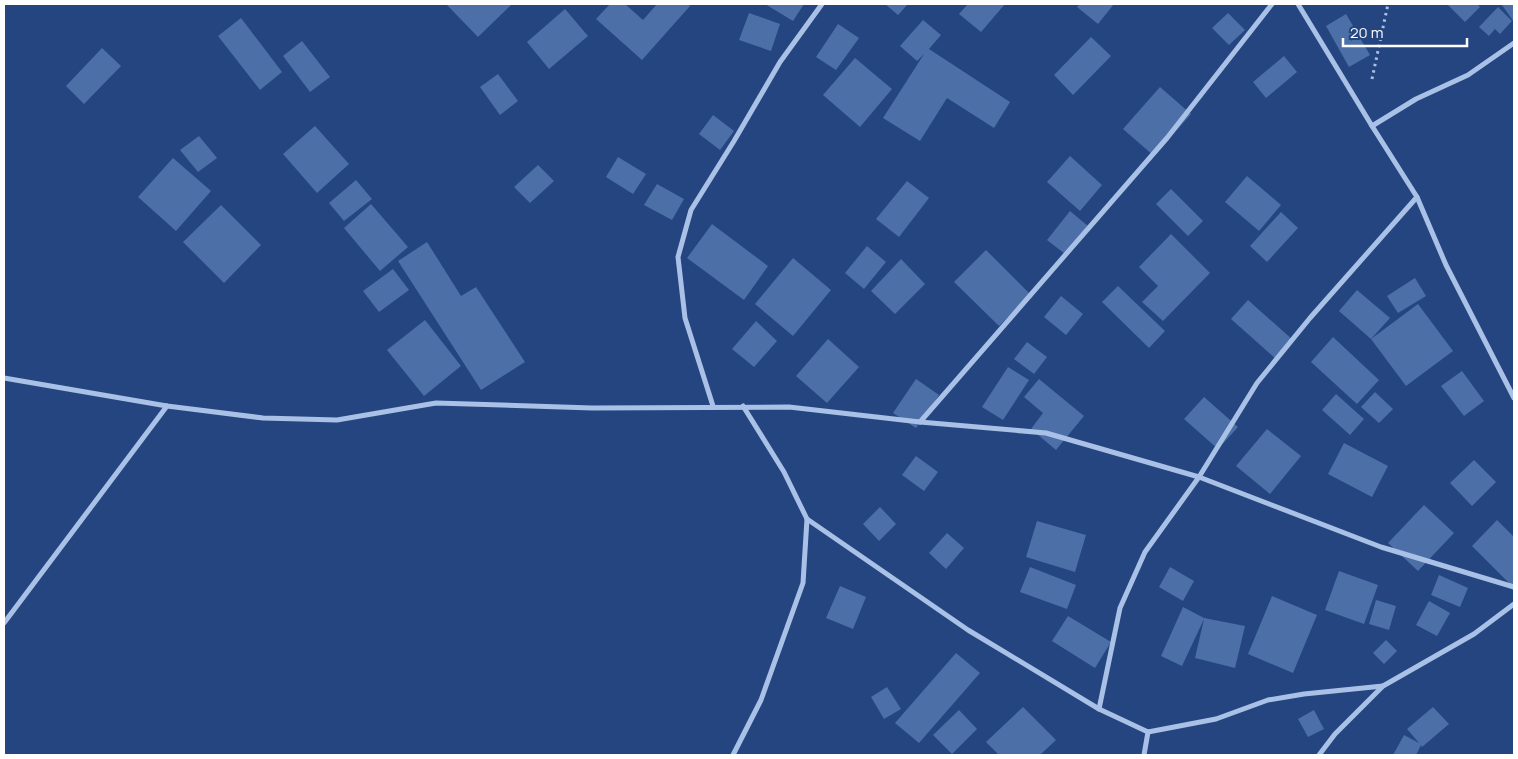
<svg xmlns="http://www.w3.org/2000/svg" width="1518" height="759" viewBox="0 0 1518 759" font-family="Manrope,sans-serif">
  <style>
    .building { fill: #4c6fa8 }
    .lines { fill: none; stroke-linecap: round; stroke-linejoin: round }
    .path { stroke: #a9c1e6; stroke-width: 3; stroke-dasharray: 2.5 4; stroke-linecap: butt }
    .minor { stroke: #a9c1e6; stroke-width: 5 }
  </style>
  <rect width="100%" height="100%" fill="#24457f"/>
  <g class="building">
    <path d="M 446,4 L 512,4 L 478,37 Z"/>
    <path d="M 610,4 L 625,4 L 643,20 L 657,4 L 688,4 L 690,6 L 642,60 L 596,19 Z"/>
    <path d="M 765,4 L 804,4 L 793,21 Z"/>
    <path d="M 885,4 L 908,4 L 898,15 Z"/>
    <path d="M 968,4 L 1005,4 L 981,32 L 959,14 Z"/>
    <path d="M 1080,4 L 1114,4 L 1098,24 L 1077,7 Z"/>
    <path d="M 1447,4 L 1477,4 L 1480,7 L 1465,22 Z"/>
    <path d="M 1504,4 L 1514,4 L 1514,22 L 1502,5 Z"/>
    <path d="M 1498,7 L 1512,21 L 1500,34 L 1495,29 L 1489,36 L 1479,27 Z"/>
    <path d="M 565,9 L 588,36 L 549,69 L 527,42 Z"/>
    <path d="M 749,13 L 780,24 L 771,51 L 739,40 Z"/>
    <path d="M 1228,13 L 1245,30 L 1229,45 L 1212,28 Z"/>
    <path d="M 1346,14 L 1370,55 L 1349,67 L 1326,26 Z"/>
    <path d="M 241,18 L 282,72 L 260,90 L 218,36 Z"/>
    <path d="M 923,20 L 941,35 L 929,49 L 1010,102 L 994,128 L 947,98 L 920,141 L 883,118 L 924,54 L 917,61 L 900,46 Z"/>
    <path d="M 838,24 L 859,38 L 836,70 L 816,57 Z"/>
    <path d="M 1091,37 L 1111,56 L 1073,95 L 1054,75 Z"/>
    <path d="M 302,41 L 330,77 L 310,92 L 283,56 Z"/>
    <path d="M 102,48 L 121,66 L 84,104 L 66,86 Z"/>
    <path d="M 1284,56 L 1297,72 L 1266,98 L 1253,82 Z"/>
    <path d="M 855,58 L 892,89 L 860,127 L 823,95 Z"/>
    <path d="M 498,74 L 518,101 L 500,115 L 480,87 Z"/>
    <path d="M 1160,87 L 1191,114 L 1154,156 L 1123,129 Z"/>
    <path d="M 713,115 L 734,131 L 720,150 L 699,134 Z"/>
    <path d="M 315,126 L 349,164 L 317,193 L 283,154 Z"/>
    <path d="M 199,136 L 217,158 L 198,172 L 180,150 Z"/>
    <path d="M 1070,156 L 1102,185 L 1080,211 L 1047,182 Z"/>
    <path d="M 618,157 L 646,174 L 633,194 L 606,177 Z"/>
    <path d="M 173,158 L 211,191 L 176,231 L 138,197 Z"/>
    <path d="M 538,165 L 554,181 L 530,203 L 514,187 Z"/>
    <path d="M 1247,176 L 1281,205 L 1259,231 L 1225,202 Z"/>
    <path d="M 356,180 L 372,199 L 344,221 L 329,203 Z"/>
    <path d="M 907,181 L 929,198 L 899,237 L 876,219 Z"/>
    <path d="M 657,184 L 684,199 L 672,220 L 644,205 Z"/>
    <path d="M 1171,189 L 1203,221 L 1188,236 L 1156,204 Z"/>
    <path d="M 371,204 L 408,247 L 380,271 L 344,228 Z"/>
    <path d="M 221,205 L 261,245 L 224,283 L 183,242 Z"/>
    <path d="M 1070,211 L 1088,226 L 1065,254 L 1047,240 Z"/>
    <path d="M 1281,212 L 1298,228 L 1267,262 L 1250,246 Z"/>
    <path d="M 712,224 L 768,266 L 744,300 L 687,258 Z"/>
    <path d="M 1171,234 L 1210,273 L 1163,321 L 1142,302 L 1158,286 L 1139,267 Z"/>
    <path d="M 427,242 L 461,296 L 476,287 L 525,362 L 481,390 L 398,261 Z"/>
    <path d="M 867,246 L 886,262 L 864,289 L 845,273 Z"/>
    <path d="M 986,250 L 1030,294 L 999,326 L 954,282 Z"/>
    <path d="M 793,258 L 831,290 L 793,336 L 755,304 Z"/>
    <path d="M 901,259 L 925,284 L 895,314 L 871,291 Z"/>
    <path d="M 393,269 L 409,290 L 379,312 L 363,291 Z"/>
    <path d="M 1415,278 L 1426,296 L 1398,313 L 1387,296 Z"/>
    <path d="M 1118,286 L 1165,331 L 1149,348 L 1102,302 Z"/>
    <path d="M 1357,290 L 1390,318 L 1371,339 L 1339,311 Z"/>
    <path d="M 1061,296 L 1083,314 L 1066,335 L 1044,317 Z"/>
    <path d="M 1248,300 L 1294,341 L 1277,360 L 1231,319 Z"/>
    <path d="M 1418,304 L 1453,351 L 1406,386 L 1371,339 Z"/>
    <path d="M 425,320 L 461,366 L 424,396 L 387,350 Z"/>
    <path d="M 756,321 L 777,341 L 754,367 L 732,349 Z"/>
    <path d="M 1333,337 L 1379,380 L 1357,404 L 1311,362 Z"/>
    <path d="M 828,339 L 859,367 L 827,403 L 796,376 Z"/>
    <path d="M 1027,342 L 1047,357 L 1034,374 L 1014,359 Z"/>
    <path d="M 1008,367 L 1029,380 L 1003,420 L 982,407 Z"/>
    <path d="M 1462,371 L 1484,401 L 1464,416 L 1441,386 Z"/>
    <path d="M 916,379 L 939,395 L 916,428 L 893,413 Z"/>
    <path d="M 1039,379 L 1084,416 L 1056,450 L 1031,429 L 1043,413 L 1024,397 Z"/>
    <path d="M 1375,392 L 1393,409 L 1379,423 L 1361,407 Z"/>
    <path d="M 1336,394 L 1364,419 L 1350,435 L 1322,410 Z"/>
    <path d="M 1204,397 L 1238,427 L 1218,449 L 1184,419 Z"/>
    <path d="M 1267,429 L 1301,456 L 1270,494 L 1236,466 Z"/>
    <path d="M 1344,443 L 1388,466 L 1372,497 L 1328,474 Z"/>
    <path d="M 916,456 L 938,472 L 924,491 L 902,475 Z"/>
    <path d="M 1474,460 L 1496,482 L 1472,506 L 1450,483 Z"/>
    <path d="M 1424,505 L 1454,533 L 1418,571 L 1388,543 Z"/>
    <path d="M 880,507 L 896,524 L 879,541 L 863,524 Z"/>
    <path d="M 1497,520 L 1514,537 L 1514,588 L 1472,546 Z"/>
    <path d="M 1037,521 L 1086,535 L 1075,572 L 1026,557 Z"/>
    <path d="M 947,533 L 964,548 L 946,569 L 929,553 Z"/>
    <path d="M 1030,567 L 1076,585 L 1067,609 L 1020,592 Z"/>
    <path d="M 1170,567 L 1194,581 L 1183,601 L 1159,587 Z"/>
    <path d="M 1339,571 L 1378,585 L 1364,624 L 1325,610 Z"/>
    <path d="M 1439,575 L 1468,588 L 1460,607 L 1431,595 Z"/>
    <path d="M 840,586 L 866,597 L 853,629 L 826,618 Z"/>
    <path d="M 1272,596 L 1317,615 L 1293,673 L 1248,654 Z"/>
    <path d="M 1376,600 L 1396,606 L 1389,630 L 1369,624 Z"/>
    <path d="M 1429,601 L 1450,613 L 1437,636 L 1416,625 Z"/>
    <path d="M 1183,607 L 1204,618 L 1245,626 L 1235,668 L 1195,658 L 1204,619 L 1182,666 L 1161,656 Z"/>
    <path d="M 1068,616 L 1111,642 L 1095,668 L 1052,641 Z"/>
    <path d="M 1386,640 L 1397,651 L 1384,664 L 1373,653 Z"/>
    <path d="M 956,653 L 980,673 L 919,743 L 895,723 Z"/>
    <path d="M 887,687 L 901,709 L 884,719 L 871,697 Z"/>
    <path d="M 1023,707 L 1056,740 L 1040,755 L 999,755 L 986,742 Z"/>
    <path d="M 1433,707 L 1449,724 L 1422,747 L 1421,745 L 1416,755 L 1393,755 L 1404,735 L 1419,743 L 1407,729 Z"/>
    <path d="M 959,710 L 977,729 L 952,754 L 933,735 Z"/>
    <path d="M 1314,710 L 1324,729 L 1308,737 L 1298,719 Z"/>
  </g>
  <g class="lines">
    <path class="path" d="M 1372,79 L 1388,4"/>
    <g class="minor">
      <path d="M 1298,4 L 1372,126 L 1417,197 L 1446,265 L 1514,398"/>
      <path d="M 1372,126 L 1416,99 L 1468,75 L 1514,43"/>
      <path d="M 4,378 L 167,406 L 263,418 L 337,420 L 436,403 L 592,408 L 789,407 L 920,422 L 1046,433 L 1199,477 L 1381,547 L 1514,587"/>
      <path d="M 713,406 L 685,318 L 678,257 L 691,210 L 734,141 L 780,62 L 822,4"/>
      <path d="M 743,406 L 784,472 L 807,519 L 968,630 L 1099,709 L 1148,732 L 1144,755"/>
      <path d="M 920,422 L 1167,138 L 1272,4"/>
      <path d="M 4,623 L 167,406"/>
      <path d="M 1099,709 L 1120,608 L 1145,552 L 1199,477 L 1257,383 L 1310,318 L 1417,197"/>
      <path d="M 1148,732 L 1216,719 L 1268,700 L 1304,694 L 1383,686"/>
      <path d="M 733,755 L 761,700 L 803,583 L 807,519"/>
      <path d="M 1319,755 L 1335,734 L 1383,686 L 1474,634 L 1514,604"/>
    </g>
  </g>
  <rect width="1518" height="759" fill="none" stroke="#ffffff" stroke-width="10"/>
  <path d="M1343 38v8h124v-8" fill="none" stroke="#ffffff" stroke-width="2.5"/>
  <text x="1350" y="38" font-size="15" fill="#ffffff" stroke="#24457f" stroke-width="4" paint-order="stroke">20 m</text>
</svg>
